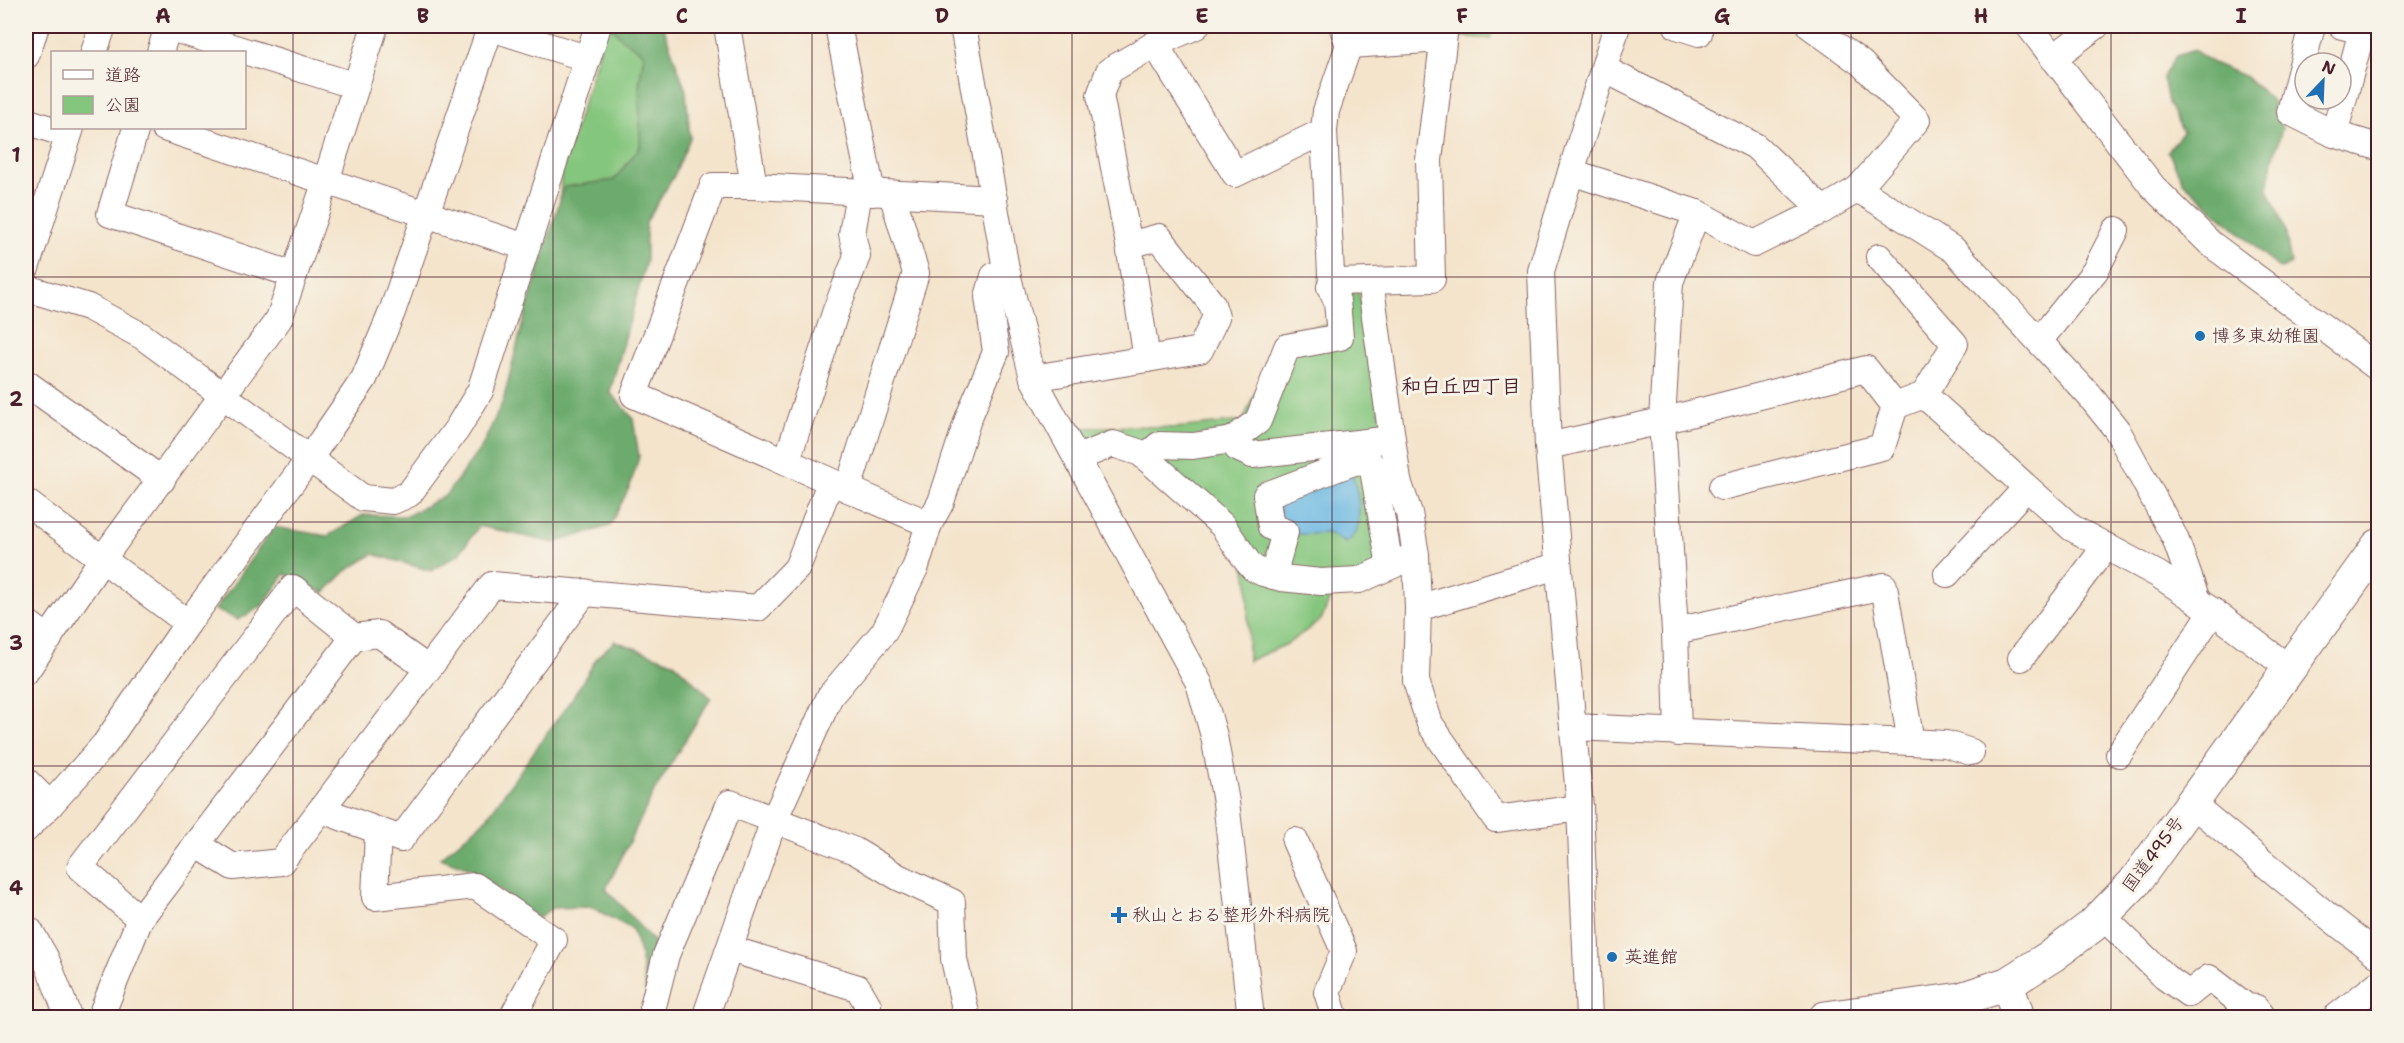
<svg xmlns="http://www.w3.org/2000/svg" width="2404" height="1043" viewBox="0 0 2404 1043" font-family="'Shantell Sans','Klee One',sans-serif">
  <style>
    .green { fill: #85c67e; stroke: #687254; stroke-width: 1.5 }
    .forest { fill: #6cab6d; stroke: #5b654c; stroke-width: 1.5 }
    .water { fill: #67b7e2; stroke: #586b86; stroke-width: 1.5 }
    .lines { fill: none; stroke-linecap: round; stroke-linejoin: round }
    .minor-casing { stroke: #866463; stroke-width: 28 }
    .major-casing { stroke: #866463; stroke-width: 34 }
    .highway-casing { stroke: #866463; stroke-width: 35 }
    .minor { stroke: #fff; stroke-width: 26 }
    .major { stroke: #fff; stroke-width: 32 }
    .highway { stroke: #fff; stroke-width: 33 }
    .grid { fill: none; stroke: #4a1f2b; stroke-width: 1.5; stroke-opacity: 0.55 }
    .poi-dot { fill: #1f6fb2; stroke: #f7f3e8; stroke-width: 2 }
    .labels { text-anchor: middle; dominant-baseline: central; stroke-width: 6; stroke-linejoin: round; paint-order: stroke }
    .poi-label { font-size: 18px; fill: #4a1f2b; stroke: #f7f3e8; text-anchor: start }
    .street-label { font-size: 18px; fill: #4a1f2b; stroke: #f7f3e8 }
    .neighbourhood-label { font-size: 20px; font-weight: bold; fill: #4a1f2b; stroke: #f7f3e8 }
    .neatline { fill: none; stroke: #4a1f2b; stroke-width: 2 }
    .grid-label { font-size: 20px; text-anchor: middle; font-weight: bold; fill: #4a1f2b }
  </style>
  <rect width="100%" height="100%" fill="#f7f3e8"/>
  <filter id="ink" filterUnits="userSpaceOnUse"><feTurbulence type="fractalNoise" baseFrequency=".0167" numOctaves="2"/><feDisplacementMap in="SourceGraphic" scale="12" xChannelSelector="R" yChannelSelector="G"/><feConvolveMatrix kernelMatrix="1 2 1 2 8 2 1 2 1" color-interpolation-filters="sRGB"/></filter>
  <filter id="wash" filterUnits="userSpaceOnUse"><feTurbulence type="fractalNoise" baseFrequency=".008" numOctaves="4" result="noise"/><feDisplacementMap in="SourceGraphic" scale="24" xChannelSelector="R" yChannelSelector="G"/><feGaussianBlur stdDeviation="1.35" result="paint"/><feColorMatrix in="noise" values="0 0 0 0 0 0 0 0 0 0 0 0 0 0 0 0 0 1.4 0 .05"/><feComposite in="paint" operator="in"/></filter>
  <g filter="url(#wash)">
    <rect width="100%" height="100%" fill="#f4e4cc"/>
    <g class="green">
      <path d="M 607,26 L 656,26 L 662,64 L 625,201 L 560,199 L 561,174 Z"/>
      <path d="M 1452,26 L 1493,26 L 1490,39 L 1450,35 Z"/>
      <path d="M 1326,292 L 1359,292 L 1406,570 L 1334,590 L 1321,620 L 1287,644 L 1248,661 L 1248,582 L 1239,546 L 1128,452 L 1096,458 L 1081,428 L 1137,426 L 1175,428 L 1243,421 L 1283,330 L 1329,325 Z"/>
    </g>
    <g class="forest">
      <path d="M 611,26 L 663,26 L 686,91 L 690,138 L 674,176 L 646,222 L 646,262 L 610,392 L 633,418 L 639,457 L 630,486 L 610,526 L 554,543 L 479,526 L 459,554 L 431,571 L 373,554 L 346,571 L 324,593 L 285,574 L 262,606 L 238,620 L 215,610 L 274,527 L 328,536 L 363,515 L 407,516 L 446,495 L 482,446 L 503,401 L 524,318 L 564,187 L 614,180 L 640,147 L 639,83 L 644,54 L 621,38 Z"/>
      <path d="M 2194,50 L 2213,63 L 2246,77 L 2271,100 L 2282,129 L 2273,159 L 2268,189 L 2285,229 L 2291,264 L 2280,269 L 2183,182 L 2168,151 L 2183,132 L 2168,103 L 2163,77 L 2176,56 Z"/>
      <path d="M 615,641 L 673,662 L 711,698 L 655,790 L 606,889 L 654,942 L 653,978 L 646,993 L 640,953 L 632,929 L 591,907 L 552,908 L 538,918 L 470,869 L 440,858 L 486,819 L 573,697 L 598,656 Z"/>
    </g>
    <path class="water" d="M 1350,471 C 1358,486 1362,515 1356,532 C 1354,536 1349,540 1346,543 L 1328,533 L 1282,535 L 1278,487 Z"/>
  </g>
  <g filter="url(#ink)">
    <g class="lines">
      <defs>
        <g id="minor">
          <path d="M 485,26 L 586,58"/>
          <path d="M 727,26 L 754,186"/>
          <path d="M 838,26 L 872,193"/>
          <path d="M 963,26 L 1006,269 L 1033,378 L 1199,683 L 1214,736 L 1226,802 L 1251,1018"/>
          <path d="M 1342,26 L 1349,45 L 1326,111 L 1324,131 L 1331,274 L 1338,282 L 1370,281 L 1398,481 L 1409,513 L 1416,555 L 1418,608 L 1416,681 L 1430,724 L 1496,819 L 1580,808"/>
          <path d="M 1677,26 L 1699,33"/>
          <path d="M 1810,26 L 1861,63 L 1917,120 L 1858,189"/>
          <path d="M 2029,26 L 2153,187 L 2211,244 L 2378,368"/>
          <path d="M 2312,26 L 2290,112 L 2334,134 L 2378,147"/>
          <path d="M 1155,44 L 1235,174 L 1324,131"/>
          <path d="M 1349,45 L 1443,39"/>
          <path d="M 94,52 L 103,26"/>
          <path d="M 160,52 L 168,27 L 356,86"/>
          <path d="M 26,56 L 36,26"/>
          <path d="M 2053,58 L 2096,26"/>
          <path d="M 1604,69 L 1755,146 L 1823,210"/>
          <path d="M 26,121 L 68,135"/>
          <path d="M 136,128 L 110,214 L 294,275"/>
          <path d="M 164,128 L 526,247"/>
          <path d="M 2334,134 L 2362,31 L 2342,26"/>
          <path d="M 1571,172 L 1617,26"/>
          <path d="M 1129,245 L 1159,237 L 1212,304 L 1216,317 L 1200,350 L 1147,359"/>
          <path d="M 1879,257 L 1955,344 L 1924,395"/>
          <path d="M 26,268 L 71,128"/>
          <path d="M 1370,281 L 1432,279 L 1429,160 L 1445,26"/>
          <path d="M 26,288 L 88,307 L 142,336 L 363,498 L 393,501 L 409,494 L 457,429 L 480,391 L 598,26"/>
          <path d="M 2039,341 L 2095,271 L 2116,230"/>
          <path d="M 1033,378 L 1147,359 L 1129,245 L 1100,95 L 1109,71 L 1155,44 L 1196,26"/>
          <path d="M 26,383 L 162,480"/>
          <path d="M 1232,440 L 1237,448 L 1252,455 L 1392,439"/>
          <path d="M 1369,445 L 1366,455 L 1373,470 L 1390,566"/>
          <path d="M 1548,446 L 1662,421 L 1866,369 L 1895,406 L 1924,395 L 2072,528 L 2159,575 L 2221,617 L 2289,668"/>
          <path d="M 1145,457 L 1159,445 L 1193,446 L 1232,440 L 1258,421 L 1287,347 L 1340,337 L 1337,301 L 1330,287 L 1334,277"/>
          <path d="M 1077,458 L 1113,444 L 1141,453 L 1151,462 L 1222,525 L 1247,561 L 1253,568 L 1263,573 L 1281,578 L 1321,582 L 1359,580 L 1416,555"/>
          <path d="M 787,460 L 836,310 L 857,256 L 852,234 L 859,192"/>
          <path d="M 1722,487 L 1882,447 L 1895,406"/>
          <path d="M 848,489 L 916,273 L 892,194"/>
          <path d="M 26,502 L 188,623"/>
          <path d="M 929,524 C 830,482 733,437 634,395 L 713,186 L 754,186 L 994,199"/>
          <path d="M 1947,574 L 2026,488"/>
          <path d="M 1273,576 L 1285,532 L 1271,527 L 1266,495 L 1351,463 L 1368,460"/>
          <path d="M 1418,608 L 1557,566"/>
          <path d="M 26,622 L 49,639"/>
          <path d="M 1675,631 L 1884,586 L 1911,742"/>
          <path d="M 2021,658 L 2106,546"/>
          <path d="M 26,671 L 103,558 L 279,319 L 326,181 L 375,26"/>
          <path d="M 1574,727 L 1911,742 L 1946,744 L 1971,752"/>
          <path d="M 1678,733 L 1675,631 L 1662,421 L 1670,282 L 1697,213"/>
          <path d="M 2119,754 L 2213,611"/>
          <path d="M 26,781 L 50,805"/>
          <path d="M 2191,803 L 2328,916 L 2378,955"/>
          <path d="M 322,810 L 401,839 L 585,592"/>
          <path d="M 26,829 L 50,805 L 105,744 L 188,623 L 309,459 L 364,379 L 392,312 L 491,26"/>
          <path d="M 378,831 L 375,897 L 475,886 L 554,940 L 514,1014"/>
          <path d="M 1295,841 L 1344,951 L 1327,992 L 1335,1018"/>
          <path d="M 196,844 L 233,867 L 281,862 L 492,585 L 758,608 L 797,568 L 830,483"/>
          <path d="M 2102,916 L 2165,977 L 2189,994 L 2209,978 L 2247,1007 L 2256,1008 L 2264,1018"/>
          <path d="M 140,919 L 80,867 L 293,588 L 354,637"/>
          <path d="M 26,929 L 30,931 L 46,959 L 69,1018"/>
          <path d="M 730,949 L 858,988 L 868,1005 L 864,1018"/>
          <path d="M 653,1006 L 666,955 L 730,803 L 855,851 L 898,877 L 952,902 L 954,959 L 967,1018"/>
          <path d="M 100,1018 L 140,919 L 354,637 L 379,634 L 427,668"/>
          <path d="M 705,1018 L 774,820 L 830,696 L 884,632 L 916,566 L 929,524 L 941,502 L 968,419 L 996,352 L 988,297 L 994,276 L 1006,269"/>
          <path d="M 1589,1018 L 1580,808 L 1548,446 L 1541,271 L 1571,172 L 1697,213 L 1754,244 L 1823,210 L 1858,189 L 1954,250 L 2089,395 L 2117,430 L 2175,538 L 2197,600"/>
          <path d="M 2335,1018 L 2378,984"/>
        </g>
        <path id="major" d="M 2007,984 L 2019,1018"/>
        <path id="highway" d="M 1825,1018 L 1961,999 L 2007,984 L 2053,955 L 2092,926 L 2134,883 L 2378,546"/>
      </defs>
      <use href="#minor" class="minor-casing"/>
      <use href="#major" class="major-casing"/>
      <use href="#highway" class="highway-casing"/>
      <use href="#minor" class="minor"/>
      <use href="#major" class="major"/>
      <use href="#highway" class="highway"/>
    </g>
  </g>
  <path class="grid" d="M 293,26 L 293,1018M 553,26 L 553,1018M 812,26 L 812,1018M 1072,26 L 1072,1018M 1332,26 L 1332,1018M 1592,26 L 1592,1018M 1851,26 L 1851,1018M 2111,26 L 2111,1018M 26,277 L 2378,277M 26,522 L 2378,522M 26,766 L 2378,766"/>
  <g class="poi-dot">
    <circle cx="2200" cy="336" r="6"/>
    <path d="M1116 906h6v6h6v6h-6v6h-6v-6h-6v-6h6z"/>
    <circle cx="1612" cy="957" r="6"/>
  </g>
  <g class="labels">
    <g class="poi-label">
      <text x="2212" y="336">博多東幼稚園</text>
      <text x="1132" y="915">秋山とおる整形外科病院</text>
      <text x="1624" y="957">英進館</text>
    </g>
    <g class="street-label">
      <text transform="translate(2153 854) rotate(-53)">国道495号</text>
    </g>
    <g class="neighbourhood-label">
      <text x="1461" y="386">和白丘四丁目</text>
    </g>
  </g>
  <rect width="2404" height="1043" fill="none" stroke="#f7f3e8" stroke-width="66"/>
  <rect x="51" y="51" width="195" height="78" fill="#f7f3e8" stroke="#b29e9c" stroke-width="1.5"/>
  <rect x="63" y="70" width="30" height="9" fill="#ffffff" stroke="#b29e9c" stroke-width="1.5"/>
  <text x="105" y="81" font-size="18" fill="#4a1f2b">道路</text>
  <rect x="63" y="96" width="30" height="18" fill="#85c67e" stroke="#b29e9c" stroke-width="1.5"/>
  <text x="105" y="111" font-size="18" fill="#4a1f2b">公園</text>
  <g transform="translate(2323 81) rotate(23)"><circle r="28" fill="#f7f3e8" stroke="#b29e9c" stroke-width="1.5"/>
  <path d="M0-4.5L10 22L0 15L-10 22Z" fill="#1f6fb2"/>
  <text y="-9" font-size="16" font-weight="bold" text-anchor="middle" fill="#4a1f2b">N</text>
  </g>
  <rect x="33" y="33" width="2338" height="977" class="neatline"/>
  <g class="grid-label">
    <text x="163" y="23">A</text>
    <text x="423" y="23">B</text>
    <text x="682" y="23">C</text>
    <text x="942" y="23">D</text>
    <text x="1202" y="23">E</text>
    <text x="1462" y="23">F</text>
    <text x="1722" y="23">G</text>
    <text x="1981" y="23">H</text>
    <text x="2241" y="23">I</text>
    <text x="16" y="162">1</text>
    <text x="16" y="406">2</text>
    <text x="16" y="650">3</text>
    <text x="16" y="895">4</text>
  </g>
</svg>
